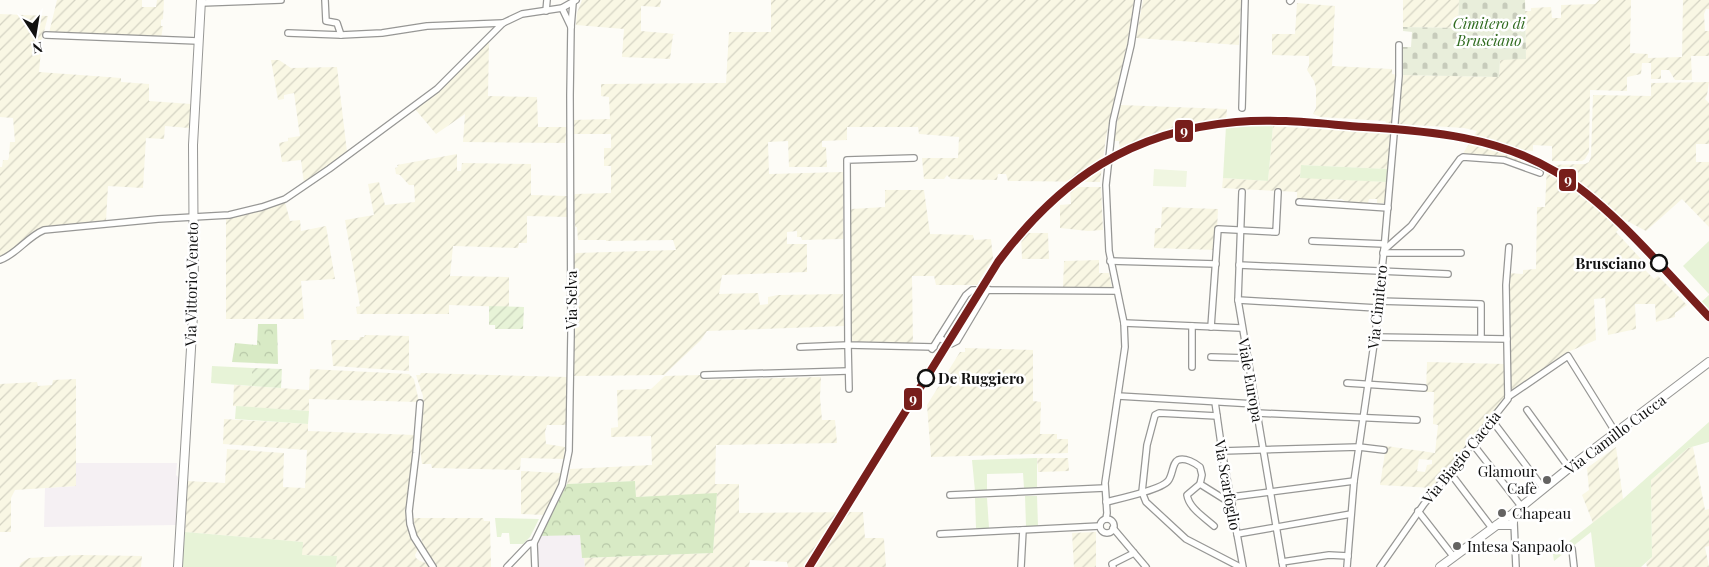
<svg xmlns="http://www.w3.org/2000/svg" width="1709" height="567" viewBox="0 0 1709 567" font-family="'Playfair Display',serif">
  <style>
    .industrial { fill: #f5f0f3 }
    .farmland { fill: url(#farmland-furrows); fill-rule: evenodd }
    .grass { fill: #e7f3d7 }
    .forest { fill: url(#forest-crowns) }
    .cemetery { fill: url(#cemetery-stones) }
    .garden { fill: url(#garden-furrows) }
    .pitch { fill: #f0f6e1 }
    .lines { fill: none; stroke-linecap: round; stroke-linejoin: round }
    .minor-casing { stroke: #979795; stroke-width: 8 }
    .tertiary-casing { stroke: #979795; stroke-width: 10 }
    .minor { stroke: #fffffe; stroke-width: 5.5 }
    .tertiary { stroke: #fffffe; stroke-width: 8 }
    .rail-1-casing { stroke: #fff; stroke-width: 11 }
    .rail-1 { stroke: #771e1b; stroke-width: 8 }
    .stop-dot { fill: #fff; stroke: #111; stroke-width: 2.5 }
    .poi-dot { fill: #646362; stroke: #fff; stroke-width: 2 }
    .labels { text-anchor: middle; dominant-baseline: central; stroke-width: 5; stroke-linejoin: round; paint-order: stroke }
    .park-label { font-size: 15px; font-style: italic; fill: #2f6b1f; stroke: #fff }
    .stop-label { font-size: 15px; font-weight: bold; fill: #111; stroke: #fff; text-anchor: end }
    .street-label { font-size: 15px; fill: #111; stroke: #fff }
    .poi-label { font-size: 15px; fill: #111; stroke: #fff; text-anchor: start }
    .line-badge { stroke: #fff; stroke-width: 2 }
    .badge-label { font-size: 14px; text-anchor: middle; font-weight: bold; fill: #fff }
  </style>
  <defs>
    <pattern id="farmland-furrows" width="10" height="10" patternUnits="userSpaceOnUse" patternTransform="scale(1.25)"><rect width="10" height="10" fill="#f9f7e4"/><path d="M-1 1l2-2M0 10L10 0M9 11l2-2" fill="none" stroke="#d4d3c3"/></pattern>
    <pattern id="forest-crowns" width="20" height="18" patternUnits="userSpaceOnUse" patternTransform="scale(1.25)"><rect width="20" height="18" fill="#d8eac5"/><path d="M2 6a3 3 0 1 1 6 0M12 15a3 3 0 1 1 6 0" fill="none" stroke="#b8c8a8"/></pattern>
    <pattern id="cemetery-stones" width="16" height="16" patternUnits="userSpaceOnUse" patternTransform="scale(1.25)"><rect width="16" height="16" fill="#e9eedb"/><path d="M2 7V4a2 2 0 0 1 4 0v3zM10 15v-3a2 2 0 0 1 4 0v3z" fill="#c7cbbb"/></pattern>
    <pattern id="garden-furrows" width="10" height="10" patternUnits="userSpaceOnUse" patternTransform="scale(1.25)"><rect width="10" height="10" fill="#e7f3d7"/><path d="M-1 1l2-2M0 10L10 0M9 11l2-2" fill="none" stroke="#c5cfb8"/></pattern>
  </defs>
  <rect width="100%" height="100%" fill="#fdfcf7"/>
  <g class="industrial">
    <path d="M 76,463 L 177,463 L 176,475 L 178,477 L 176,525 L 44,527 L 45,488 L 76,486 Z"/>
    <path d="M 580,534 L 582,558 L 584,558 L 585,567 L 536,567 L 536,544 L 538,536 Z"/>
  </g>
  <g class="farmland">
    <path d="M 57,0 L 142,0 L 142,7 L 156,7 L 157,0 L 164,0 L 163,19 L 161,20 L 161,26 L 163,26 L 161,38 L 49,33 Z"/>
    <path d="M 582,0 L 661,0 L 660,7 L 641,6 L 641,31 L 675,34 L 673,35 L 670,59 L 622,57 L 624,29 L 576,25 L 577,13 Z"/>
    <path d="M 771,0 L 1134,0 L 1128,40 L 1106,137 L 1100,182 L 1008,181 L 1006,174 L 998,174 L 997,180 L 951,179 L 947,175 L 944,179 L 924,179 L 922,158 L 958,158 L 959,137 L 919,134 L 918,127 L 847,127 L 847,140 L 822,141 L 822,147 L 826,147 L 827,167 L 789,167 L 788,141 L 768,142 L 769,174 L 843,172 L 843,239 L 802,240 L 801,237 L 797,237 L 797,231 L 787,232 L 787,244 L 807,244 L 807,272 L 722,275 L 719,294 L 758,293 L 760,305 L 768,304 L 768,297 L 778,295 L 843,294 L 844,326 L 707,331 L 701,340 L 664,375 L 574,376 L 574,256 L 576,253 L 676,250 L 673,240 L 606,241 L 606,240 L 578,240 L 577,227 L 575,227 L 574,196 L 575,194 L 611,193 L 611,166 L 604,166 L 604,148 L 611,148 L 611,134 L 573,134 L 573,120 L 610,119 L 609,97 L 601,96 L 601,84 L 726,83 L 729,32 L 771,32 Z"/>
    <path d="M 1143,0 L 1241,0 L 1239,45 L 1136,38 Z"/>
    <path d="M 1403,0 L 1459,0 L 1458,28 L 1403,27 Z"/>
    <path d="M 1599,0 L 1631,0 L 1630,53 L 1648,54 L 1648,58 L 1682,57 L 1683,0 L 1709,0 L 1709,9 L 1706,9 L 1704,14 L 1705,31 L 1709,31 L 1709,56 L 1691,56 L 1692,80 L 1675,80 L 1669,70 L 1661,70 L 1661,79 L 1651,79 L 1651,63 L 1642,63 L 1641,74 L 1627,77 L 1627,91 L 1590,90 L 1589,152 L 1585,159 L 1582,161 L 1552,161 L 1552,146 L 1533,145 L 1533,151 L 1521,150 L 1521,164 L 1462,155 L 1477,131 L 1464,128 L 1398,124 L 1402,75 L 1499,77 L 1500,59 L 1526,59 L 1525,11 L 1531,11 L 1531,8 L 1551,7 L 1552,18 L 1561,18 L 1561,5 L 1595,4 Z"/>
    <path d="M 1297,3 L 1335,6 L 1332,66 L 1392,69 L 1392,74 L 1397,75 L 1392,126 L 1389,126 L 1385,121 L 1321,117 L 1313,114 L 1316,108 L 1316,88 L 1314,81 L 1307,70 L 1309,65 L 1309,56 L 1272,55 L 1272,34 L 1295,34 Z"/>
    <path d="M 0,14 L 48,16 L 42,39 L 39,72 L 121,78 L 121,82 L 149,84 L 149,101 L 191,104 L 189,128 L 165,126 L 164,139 L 146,138 L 143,188 L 108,186 L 106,221 L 53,227 L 29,236 L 0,259 L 0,167 L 2,167 L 3,160 L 8,160 L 9,157 L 10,142 L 15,142 L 13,118 L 0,117 Z"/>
    <path d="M 489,41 L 488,96 L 537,97 L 538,127 L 567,127 L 565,143 L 463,142 L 465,114 L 436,134 L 415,109 L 431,96 L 432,97 L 435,96 L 435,92 Z"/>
    <path d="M 271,60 L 279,60 L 291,68 L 337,67 L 347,152 L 304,183 L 301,160 L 282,162 L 279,143 L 288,141 L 288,138 L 300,136 L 299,130 L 294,93 L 284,95 L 284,99 L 278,100 Z"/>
    <path d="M 1709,82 L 1707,95 L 1705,99 L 1709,103 L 1709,144 L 1696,144 L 1696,162 L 1709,162 L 1709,227 L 1682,199 L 1646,231 L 1627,221 L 1616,232 L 1641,259 L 1638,263 L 1654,279 L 1658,276 L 1687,305 L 1675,313 L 1675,317 L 1656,322 L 1655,304 L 1635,304 L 1636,329 L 1608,335 L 1605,298 L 1594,299 L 1596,340 L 1568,352 L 1510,392 L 1507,273 L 1523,274 L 1523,270 L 1536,269 L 1537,207 L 1545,207 L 1547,165 L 1585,164 L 1589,162 L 1591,157 L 1593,95 L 1651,96 L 1651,83 Z"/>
    <path d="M 1120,105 L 1227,109 L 1226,120 L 1199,123 L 1171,130 L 1120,149 L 1119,141 L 1114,141 Z"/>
    <path d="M 1273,126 L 1392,134 L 1388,169 L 1302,165 L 1300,177 L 1387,182 L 1385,203 L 1377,203 L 1377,199 L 1369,199 L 1368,203 L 1346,202 L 1342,199 L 1297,200 L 1297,192 L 1222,188 L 1223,178 L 1268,181 Z"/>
    <path d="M 457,154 L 457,171 L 461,171 L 462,163 L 531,164 L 531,195 L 567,196 L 567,217 L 527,216 L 527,243 L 519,243 L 518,248 L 453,246 L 450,276 L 509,277 L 509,307 L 449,305 L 449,314 L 357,314 L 356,307 L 360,306 L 345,220 L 374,215 L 368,184 L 379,182 L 385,205 L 415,202 L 414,185 L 409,185 L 400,175 L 396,174 L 395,168 L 398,167 L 397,165 Z"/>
    <path d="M 1070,187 L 1101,187 L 1103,230 L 1088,231 L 1060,228 L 1060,205 L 1071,204 Z"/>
    <path d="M 885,190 L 924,190 L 930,234 L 973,235 L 974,240 L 991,239 L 993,258 L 977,285 L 936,285 L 934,276 L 912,276 L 913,344 L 852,343 L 850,340 L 851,209 L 885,207 Z"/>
    <path d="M 285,202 L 290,221 L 300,220 L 301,231 L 326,226 L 335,279 L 301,281 L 304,319 L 226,319 L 226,218 L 247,214 Z"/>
    <path d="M 1162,207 L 1218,209 L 1216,250 L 1154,248 L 1155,228 L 1161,228 Z"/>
    <path d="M 1021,233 L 1048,233 L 1049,259 L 1022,259 Z"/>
    <path d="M 1099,260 L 1099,273 L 1109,273 L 1112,288 L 1063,287 L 1064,261 Z"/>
    <path d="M 365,335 L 409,336 L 409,371 L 333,366 L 331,340 L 359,340 L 360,337 L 364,337 Z"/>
    <path d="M 965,348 L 1033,350 L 1033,401 L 1041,402 L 1040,434 L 1057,434 L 1057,439 L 1068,439 L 1068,453 L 931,457 L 927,405 L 960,352 L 965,352 Z"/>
    <path d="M 1427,362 L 1505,364 L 1505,398 L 1433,488 L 1380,485 L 1386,446 L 1435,453 L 1438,425 L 1433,424 L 1434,392 L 1426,392 ZM 1419,459 L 1432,460 L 1432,464 L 1427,465 L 1425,472 L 1417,471 Z"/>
    <path d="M 310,369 L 409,374 L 414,379 L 419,402 L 309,399 L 309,411 L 233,406 L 234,385 L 309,390 Z"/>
    <path d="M 421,373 L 567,377 L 566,425 L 547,425 L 545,432 L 546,444 L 565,447 L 564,459 L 521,458 L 520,470 L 432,468 L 431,464 L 422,464 L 420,449 L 418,448 L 423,396 L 416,375 L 420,375 Z"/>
    <path d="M 700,375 L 702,380 L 821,377 L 820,397 L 822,420 L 835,420 L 837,443 L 716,445 L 715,484 L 739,484 L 739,513 L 863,512 L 865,538 L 883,538 L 884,539 L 886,567 L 788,567 L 787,562 L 750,560 L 749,567 L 585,567 L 584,558 L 713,553 L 717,494 L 636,497 L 635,481 L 567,484 L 570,469 L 652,465 L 651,436 L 611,437 L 611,428 L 618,427 L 617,390 L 651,389 L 665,376 Z"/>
    <path d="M 76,379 L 76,486 L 15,490 L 11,498 L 11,532 L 0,532 L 0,384 L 37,382 L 38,386 L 52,385 L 53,380 Z"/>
    <path d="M 224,419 L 308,424 L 308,431 L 415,435 L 408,513 L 412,537 L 418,549 L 415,555 L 416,558 L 420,561 L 426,563 L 429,567 L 336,567 L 337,556 L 302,555 L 302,542 L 185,532 L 187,481 L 225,483 L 227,449 L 284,453 L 283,487 L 305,488 L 307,450 L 223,444 Z"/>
    <path d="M 1616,447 L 1623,499 L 1593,523 L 1582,495 L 1589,490 L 1587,468 Z"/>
    <path d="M 1693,447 L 1705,510 L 1709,509 L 1709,546 L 1705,547 L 1709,567 L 1647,567 L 1646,563 L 1652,557 L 1651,480 L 1688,448 Z"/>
    <path d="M 1037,458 L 1068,458 L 1069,471 L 1038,472 Z"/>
    <path d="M 521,471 L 561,473 L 557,488 L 543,515 L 521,514 Z"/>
    <path d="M 413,518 L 483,518 L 484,521 L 490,521 L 491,567 L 436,567 L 433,562 L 434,560 L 431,557 L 429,557 L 421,543 L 422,541 L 420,537 L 417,536 Z"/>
    <path d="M 1096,532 L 1096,567 L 1074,567 L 1072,533 Z"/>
    <path d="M 79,555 L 142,556 L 141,567 L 19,567 L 21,563 L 29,558 Z"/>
  </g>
  <g class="grass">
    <path d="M 1250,125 L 1273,126 L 1268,181 L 1223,178 L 1226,126 Z"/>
    <path d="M 1301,165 L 1388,169 L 1387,182 L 1300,178 Z"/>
    <path d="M 1709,241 L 1709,294 L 1683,266 Z"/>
    <path d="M 1709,295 L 1709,316 L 1698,305 Z"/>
    <path d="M 212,366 L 252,368 L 252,386 L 211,383 Z"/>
    <path d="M 236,406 L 309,411 L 308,424 L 235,419 Z"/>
    <path d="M 1709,422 L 1709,442 L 1688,448 L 1651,480 L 1652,557 L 1641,567 L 1595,567 L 1591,532 L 1554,561 L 1553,554 L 1623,499 Z"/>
    <path d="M 1037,458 L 1037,488 L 1024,488 L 1023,473 L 987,474 L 987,490 L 975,491 L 972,460 Z"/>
    <path d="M 1025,496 L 1037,496 L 1038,526 L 1026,526 Z"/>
    <path d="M 975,498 L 987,498 L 989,528 L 976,528 Z"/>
    <path d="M 495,518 L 539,519 L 530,537 L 523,544 L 510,544 L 509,533 L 502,533 L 501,537 L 497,537 Z"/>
    <path d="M 185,532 L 303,542 L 302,555 L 337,556 L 336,567 L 182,567 Z"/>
  </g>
  <g class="forest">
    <path d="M 258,324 L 277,324 L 278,364 L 232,362 L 235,343 L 257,345 Z"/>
    <path d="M 635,481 L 636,497 L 717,493 L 713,553 L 582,558 L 580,535 L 541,536 L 567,484 Z"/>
  </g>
  <path class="cemetery" d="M 1459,0 L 1525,0 L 1526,59 L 1500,60 L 1499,77 L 1402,75 L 1403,47 L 1411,47 L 1412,32 L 1403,31 L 1403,27 L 1458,28 Z"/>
  <g class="garden">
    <path d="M 489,306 L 524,307 L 523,329 L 495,329 L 495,325 L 489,325 Z"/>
    <path d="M 252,368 L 282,369 L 281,388 L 252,386 Z"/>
  </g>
  <path class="pitch" d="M 1154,169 L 1187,171 L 1186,187 L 1153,186 Z"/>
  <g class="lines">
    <defs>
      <g id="minor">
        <path d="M 325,0 L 326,21 L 337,23 L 341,35"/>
        <path d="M 1290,1 L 1291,0"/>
        <path d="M 201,3 L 281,0"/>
        <path d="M 562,8 L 571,27"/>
        <path d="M 546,11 L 547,0"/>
        <path d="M 288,33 L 341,35 L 382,33 L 427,26 L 503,23"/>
        <path d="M 46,35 L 198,41"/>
        <path d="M 1242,108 L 1245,0"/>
        <path d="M 914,158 L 847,160 L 848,345 L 934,347"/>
        <path d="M 1242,192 L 1238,300 L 1283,567"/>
        <path d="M 1299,202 L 1388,208"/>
        <path d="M 1312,241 L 1384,244"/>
        <path d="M 1384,250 L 1411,226 L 1460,159 L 1463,157 L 1504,160 L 1540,173"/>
        <path d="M 1383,253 L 1461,253"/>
        <path d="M 0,260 C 17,254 27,237 44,230 L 158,219 L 229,215 L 262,207 L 285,199 L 329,169 L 437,89 L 503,23 L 522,14 L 562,8 L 576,0"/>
        <path d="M 1110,261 L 1216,264"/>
        <path d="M 1239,265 L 1448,274"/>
        <path d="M 1238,300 L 1377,308"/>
        <path d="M 1378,301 L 1481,304 L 1481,338"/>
        <path d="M 1124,323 L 1241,328"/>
        <path d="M 1211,327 L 1218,229 L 1276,232 L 1278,192"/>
        <path d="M 1375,337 L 1507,339"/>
        <path d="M 939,338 L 951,344 L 957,341 L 988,289"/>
        <path d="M 800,347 L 848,345 L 849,389"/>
        <path d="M 932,349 L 966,295 L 972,290 L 1117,291"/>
        <path d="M 1211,357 L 1247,358"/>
        <path d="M 1192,367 L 1192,326"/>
        <path d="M 704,375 L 848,371"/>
        <path d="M 1347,383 L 1424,388"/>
        <path d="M 1118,396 L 1255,404"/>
        <path d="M 1508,397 L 1568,356 L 1616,433"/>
        <path d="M 1215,402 L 1222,451 L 1243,567"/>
        <path d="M 420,403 L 416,453 L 409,511 L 410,524 L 414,537 L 433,567"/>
        <path d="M 1527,410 L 1569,468"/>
        <path d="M 1257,413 L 1417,420"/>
        <path d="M 1217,416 L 1159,413 L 1155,415 L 1147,445 L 1142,492 L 1146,502 L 1186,539 L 1240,567"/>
        <path d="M 1491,419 L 1543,488"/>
        <path d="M 1472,443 L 1521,506"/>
        <path d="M 1222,451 L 1359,447 L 1384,450"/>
        <path d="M 1451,474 L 1492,528"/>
        <path d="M 1200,484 L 1187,495 C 1189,508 1204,517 1214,526"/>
        <path d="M 950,495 L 1105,488"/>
        <path d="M 1231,497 L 1354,481"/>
        <path d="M 1106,502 C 1118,499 1161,490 1168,481 C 1173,475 1172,463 1178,460 C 1185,457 1195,463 1200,467 L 1202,475 L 1200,484 L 1232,504"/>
        <path d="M 1418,511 L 1453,556"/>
        <path d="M 1106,519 L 1107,513 L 1105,483 L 1125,347 L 1124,323 L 1109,251 L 1106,185 L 1113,121 L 1131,45 L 1138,0"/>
        <circle cx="1107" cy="526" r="7"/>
        <path d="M 1514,522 L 1516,567"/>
        <path d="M 1113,528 L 1146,567"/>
        <path d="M 940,534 L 1100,526"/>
        <path d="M 1237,534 L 1351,514"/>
        <path d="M 1572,549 L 1574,567"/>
        <path d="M 1282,562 L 1329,555 L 1348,556"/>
        <path d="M 507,567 L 529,544 L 534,543"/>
        <path d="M 535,567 L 534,543 L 562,485 L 569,451 L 571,334 L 570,95 L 571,27 L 573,3"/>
        <path d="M 1021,567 L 1023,530"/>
        <path d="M 1113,567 L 1112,564 L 1134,553"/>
        <path d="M 1347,567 L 1354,481 L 1375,337 L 1384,250 L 1399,76 L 1399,45"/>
        <path d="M 1380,567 L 1424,504 L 1508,399 L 1506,285 L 1509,247"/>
      </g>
      <g id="tertiary">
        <path d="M 1510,516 L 1569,468 L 1709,362"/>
        <path d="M 1497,525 L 1512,525 L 1514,518 L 1511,516 L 1507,516"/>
        <path d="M 178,567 L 194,298 L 193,145 L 201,0"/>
        <path d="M 1440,567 L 1505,519"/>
      </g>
    </defs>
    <use href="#minor" class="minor-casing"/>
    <use href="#tertiary" class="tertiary-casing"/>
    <use href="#minor" class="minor"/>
    <use href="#tertiary" class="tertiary"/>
    <defs>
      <path id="rail-1" d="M 809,567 L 998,262 C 1060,179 1131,131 1236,122 C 1279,118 1322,124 1364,127 C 1431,131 1498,137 1556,172 C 1613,207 1663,269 1709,317"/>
    </defs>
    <use href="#rail-1" class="rail-1-casing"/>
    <use href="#rail-1" class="rail-1"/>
  </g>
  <g class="stop-dot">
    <circle cx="1659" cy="263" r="8"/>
    <circle cx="926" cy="378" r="8"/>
  </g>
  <g class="poi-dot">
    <circle cx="1547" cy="480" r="5"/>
    <circle cx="1502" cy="513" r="5"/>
    <circle cx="1457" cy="546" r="5"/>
  </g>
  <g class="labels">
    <g class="park-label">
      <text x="1489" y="23">Cimitero di<tspan x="1489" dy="17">Brusciano</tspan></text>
    </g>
    <g class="stop-label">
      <text x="1646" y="263">Brusciano</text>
      <text x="938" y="378" text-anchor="start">De Ruggiero</text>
    </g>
    <g class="street-label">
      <text transform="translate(191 284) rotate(-89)">Via Vittorio Veneto</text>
      <text transform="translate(571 300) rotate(-90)">Via Selva</text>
      <text transform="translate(1377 307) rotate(-84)">Via Cimitero</text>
      <text transform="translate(1251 380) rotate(80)">Viale Europa</text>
      <text transform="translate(1615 434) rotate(-37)">Via Camillo Cucca</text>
      <text transform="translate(1461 457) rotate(-51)">Via Biagio Caccia</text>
      <text transform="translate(1228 485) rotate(80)">Via Scarfoglio</text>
    </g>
    <g class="poi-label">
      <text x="1537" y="471" text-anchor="end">Glamour<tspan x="1537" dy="17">Cafè</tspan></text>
      <text x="1512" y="513">Chapeau</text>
      <text x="1467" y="546">Intesa Sanpaolo</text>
    </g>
  </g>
  <g class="line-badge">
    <rect x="1174" y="119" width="20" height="24" rx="5" fill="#771e1b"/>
    <rect x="1558" y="168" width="19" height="24" rx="5" fill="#771e1b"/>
    <rect x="903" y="387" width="20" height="24" rx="5" fill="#771e1b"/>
  </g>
  <g class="badge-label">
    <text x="1184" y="136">9</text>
    <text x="1568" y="185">9</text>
    <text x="913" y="404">9</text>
  </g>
  <g transform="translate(35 35) rotate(168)" stroke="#ffffff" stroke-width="4" paint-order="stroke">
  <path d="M0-4L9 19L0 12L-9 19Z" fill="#111111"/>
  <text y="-8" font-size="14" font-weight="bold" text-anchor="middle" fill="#111111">N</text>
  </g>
</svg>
